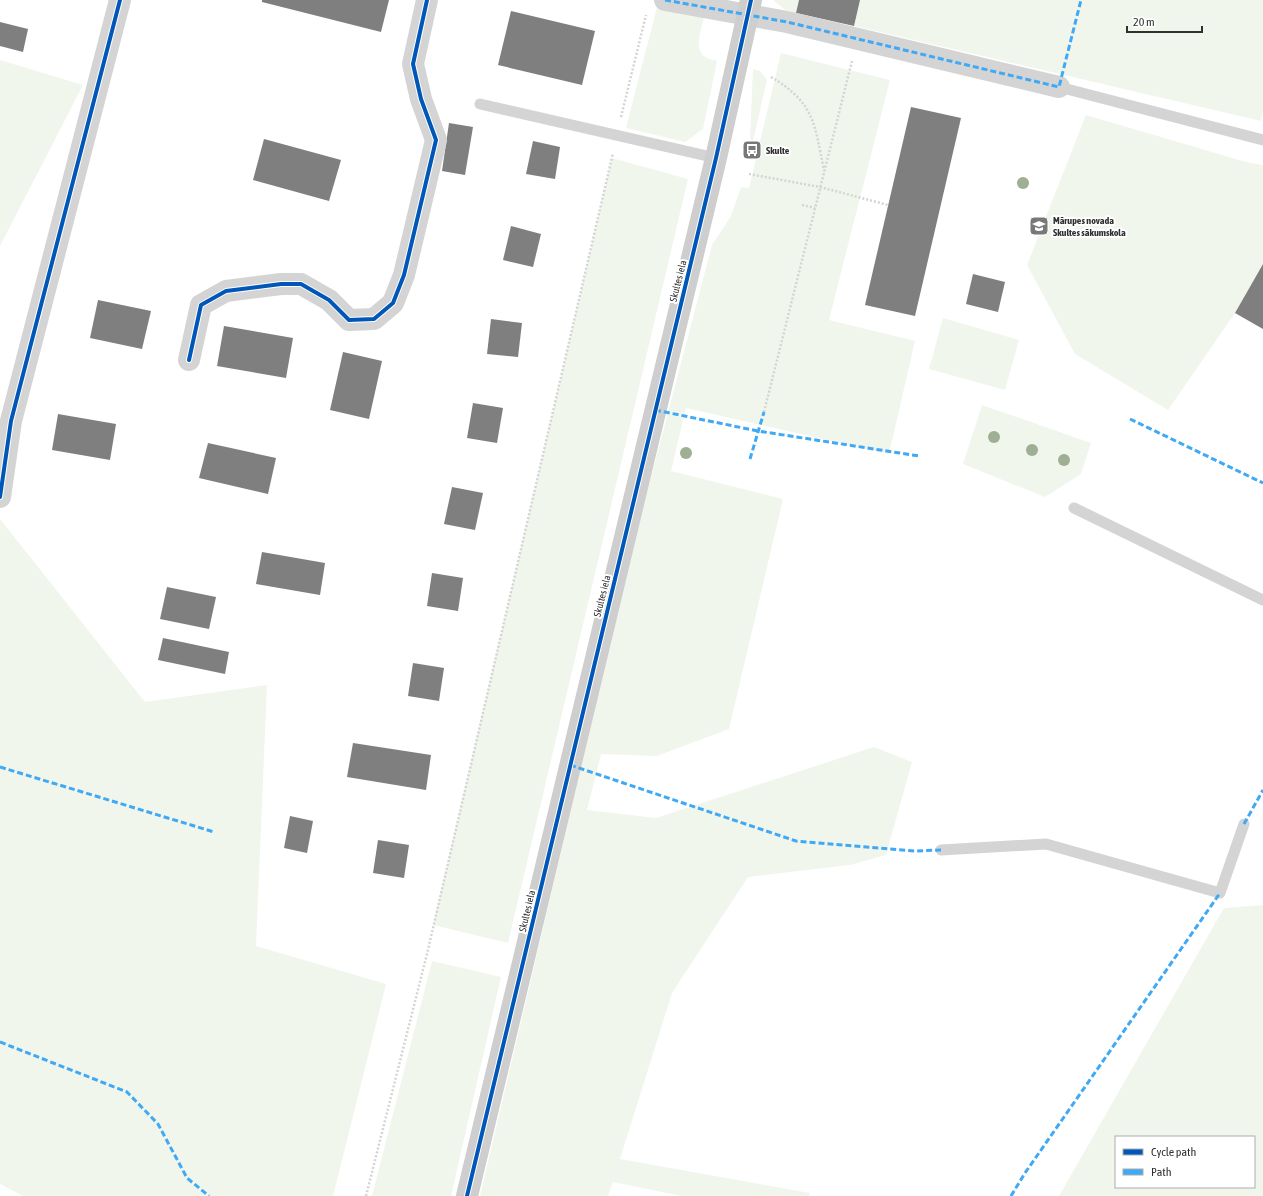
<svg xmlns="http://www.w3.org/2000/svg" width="1263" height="1196" viewBox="0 0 1263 1196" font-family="'Asap Condensed',sans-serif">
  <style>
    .green { fill: #f1f6ed; fill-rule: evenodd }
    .building { fill: #7f7f7f }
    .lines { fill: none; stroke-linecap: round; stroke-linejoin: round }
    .path { stroke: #d4d4d4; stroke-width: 2.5; stroke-dasharray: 2 2; stroke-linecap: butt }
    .service { stroke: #d4d4d4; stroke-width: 11 }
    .minor { stroke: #d4d4d4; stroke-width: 22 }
    .secondary { stroke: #cecece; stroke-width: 22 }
    .quiet { stroke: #3fa9f5; stroke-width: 3; stroke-dasharray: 6 3; stroke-linecap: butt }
    .cycleway-casing { stroke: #fff; stroke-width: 6 }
    .cycleway { stroke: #0057b8; stroke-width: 4 }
    .tree { fill: #9eaf94 }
    .labels { text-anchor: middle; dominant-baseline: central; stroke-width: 4; stroke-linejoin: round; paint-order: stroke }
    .poi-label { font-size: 10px; font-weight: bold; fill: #303030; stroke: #fff; text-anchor: start }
    .street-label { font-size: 10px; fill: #303030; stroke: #fff }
  </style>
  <rect width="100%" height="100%" fill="#fff"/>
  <g class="green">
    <path d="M 773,0 L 799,0 L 796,13 L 785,10 Z"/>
    <path d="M 860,0 L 1263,0 L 1263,110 L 1261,121 L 854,26 Z"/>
    <path d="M 657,7 L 704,17 C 702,28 693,49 705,57 C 708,59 714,60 717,61 L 703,129 L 685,142 L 626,128 Z"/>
    <path d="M 781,53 L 890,80 L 829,320 L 915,341 L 889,454 L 686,408 L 671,471 L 783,499 L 729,729 L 657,756 L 601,754 L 587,810 L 656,818 L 874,747 L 912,762 L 886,855 L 850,865 L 748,877 L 672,993 L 620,1159 L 810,1193 L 809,1196 L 681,1196 L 613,1182 L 608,1196 L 480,1196 L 634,542 L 712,245 L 731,216 L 741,187 L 749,188 Z"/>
    <path d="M 0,60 L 83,85 L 0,246 Z"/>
    <path d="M 753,69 L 760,71 L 767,80 L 753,141 L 750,139 Z"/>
    <path d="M 1086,115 L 1246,162 L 1263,165 L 1263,264 L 1235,313 L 1168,410 L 1075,354 L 1027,265 Z"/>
    <path d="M 612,158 L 688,179 L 508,943 L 433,925 Z"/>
    <path d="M 943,318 L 1019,340 L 1005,390 L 929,369 Z"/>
    <path d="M 982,405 L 1091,443 L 1081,474 L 1045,497 L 963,464 Z"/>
    <path d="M 0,519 L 145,702 L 267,685 L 256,946 L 386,984 L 333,1196 L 23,1196 L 0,1184 Z"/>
    <path d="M 1263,905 L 1263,1196 L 1059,1196 L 1224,908 ZM 1116,1137 L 1254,1137 L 1254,1187 L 1116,1187 Z"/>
    <path d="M 432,961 L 501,977 L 451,1196 L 372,1196 Z"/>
  </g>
  <g class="building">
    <path d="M 262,0 L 389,0 L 381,32 L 262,2 Z"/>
    <path d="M 799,0 L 860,0 L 854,26 L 796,13 Z"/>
    <path d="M 511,11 L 595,31 L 582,85 L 498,65 Z"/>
    <path d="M 0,22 L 28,29 L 23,52 L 0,46 Z"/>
    <path d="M 911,107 L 961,118 L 915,316 L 865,305 Z"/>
    <path d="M 449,123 L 473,127 L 465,175 L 442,171 Z"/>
    <path d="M 264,139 L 341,160 L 329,201 L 253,180 Z"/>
    <path d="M 533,141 L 560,147 L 555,179 L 526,174 Z"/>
    <path d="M 511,226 L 541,234 L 533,267 L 503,260 Z"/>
    <path d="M 1263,264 L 1263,329 L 1235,313 Z"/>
    <path d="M 973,274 L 1005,282 L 998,312 L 966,304 Z"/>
    <path d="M 98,300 L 151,311 L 142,349 L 90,338 Z"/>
    <path d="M 491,319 L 522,323 L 518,357 L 487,354 Z"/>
    <path d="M 224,326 L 293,338 L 286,378 L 217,366 Z"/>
    <path d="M 343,352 L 382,361 L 369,419 L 330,410 Z"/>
    <path d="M 473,403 L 503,408 L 497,443 L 467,438 Z"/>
    <path d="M 58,414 L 116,424 L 110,460 L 52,450 Z"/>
    <path d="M 208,443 L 276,458 L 268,494 L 199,478 Z"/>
    <path d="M 452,487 L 483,493 L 475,530 L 444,524 Z"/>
    <path d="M 262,552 L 325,563 L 320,595 L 256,584 Z"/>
    <path d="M 432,573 L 463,578 L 458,611 L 427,606 Z"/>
    <path d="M 167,587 L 216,597 L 209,629 L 160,619 Z"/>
    <path d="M 163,638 L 229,652 L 225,674 L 158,660 Z"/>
    <path d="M 413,663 L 444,668 L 439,701 L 408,696 Z"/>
    <path d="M 353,743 L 431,755 L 426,790 L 347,777 Z"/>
    <path d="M 290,816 L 313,821 L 307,853 L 284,848 Z"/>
    <path d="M 378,840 L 409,845 L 404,878 L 373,873 Z"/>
  </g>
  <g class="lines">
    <g class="path">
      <path d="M 771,77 C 815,103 814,123 824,170"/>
      <path d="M 621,117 L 646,15"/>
      <path d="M 749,174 L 820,187 L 888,205"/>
      <path d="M 802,205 L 815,208"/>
      <path d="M 764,412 L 852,61"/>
      <path d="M 366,1196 L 427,954 L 613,153"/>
    </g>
    <g class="service">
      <path d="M 1059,87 L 1263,140"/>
      <path d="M 480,104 L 716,158"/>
      <path d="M 1074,508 L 1263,600"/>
      <path d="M 941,850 L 1046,844 L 1220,893 L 1244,824"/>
    </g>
    <g class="minor">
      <path d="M 665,0 L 787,22 L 1059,87"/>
      <path d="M 189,360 L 201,305 L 226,291 L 281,284 L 301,284 L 329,300 L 349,320 L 374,319 L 393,303 L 404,275 L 436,140 L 421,99 L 413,64 L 427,0"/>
      <path d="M 0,497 L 11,421 L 120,0"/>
    </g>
    <path class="secondary" d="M 467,1196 L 716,158 L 751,0"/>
    <g class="quiet">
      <path d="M 665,0 L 787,22 L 1059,87 L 1081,0"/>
      <path d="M 655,410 L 758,431 L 919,456"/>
      <path d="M 1130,419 L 1263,483"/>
      <path d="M 750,459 L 764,412"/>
      <path d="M 570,765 L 796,841 L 915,851 L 941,850"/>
      <path d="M 0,767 L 214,832"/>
      <path d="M 1244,824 L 1263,790"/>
      <path d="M 0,1042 L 127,1092 L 158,1124 L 187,1178 L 209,1196"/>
      <path d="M 1011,1196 L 1025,1173 L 1220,893"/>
    </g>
    <defs>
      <g id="cycleway">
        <path d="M 189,360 L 201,305 L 226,291 L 281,284 L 301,284 L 329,300 L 349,320 L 374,319 L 393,303 L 404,275 L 436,140 L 421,99 L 413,64 L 427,0"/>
        <path d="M 0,497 L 11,421 L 120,0"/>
        <path d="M 467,1196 L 716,158 L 751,0"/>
      </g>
    </defs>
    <use href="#cycleway" class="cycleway-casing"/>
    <use href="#cycleway" class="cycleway"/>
  </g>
  <g class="tree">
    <circle cx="1023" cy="183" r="6"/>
    <circle cx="994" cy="437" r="6"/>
    <circle cx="1032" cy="450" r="6"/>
    <circle cx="686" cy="453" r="6"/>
    <circle cx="1064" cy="460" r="6"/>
  </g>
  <defs>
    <symbol id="bus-square" viewBox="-11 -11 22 22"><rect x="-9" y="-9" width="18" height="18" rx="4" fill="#787878" stroke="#fff"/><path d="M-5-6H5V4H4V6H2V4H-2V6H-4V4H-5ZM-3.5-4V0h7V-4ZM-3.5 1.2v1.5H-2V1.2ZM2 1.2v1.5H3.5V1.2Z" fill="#fff"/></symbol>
    <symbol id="school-square" viewBox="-11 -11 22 22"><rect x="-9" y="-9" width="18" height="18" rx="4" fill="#787878" stroke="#fff"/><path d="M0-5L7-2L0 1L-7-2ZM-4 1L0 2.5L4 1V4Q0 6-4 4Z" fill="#fff"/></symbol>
  </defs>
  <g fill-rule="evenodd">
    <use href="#bus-square" x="741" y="139" width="22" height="22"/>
    <use href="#school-square" x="1028" y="215" width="22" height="22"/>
  </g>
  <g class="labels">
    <g class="poi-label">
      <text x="766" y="150">Skulte</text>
      <text x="1053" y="220">Mārupes novada<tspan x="1053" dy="12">Skultes sākumskola</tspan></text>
    </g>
    <g class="street-label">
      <text transform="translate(678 281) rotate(-76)">Skultes iela</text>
      <text transform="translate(602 596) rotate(-76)">Skultes iela</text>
      <text transform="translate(527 911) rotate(-77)">Skultes iela</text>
    </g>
  </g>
  <rect x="1115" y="1136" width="140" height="52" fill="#ffffff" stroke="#acacac"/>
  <rect x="1123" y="1149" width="20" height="6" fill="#0057b8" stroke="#acacac"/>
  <text x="1151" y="1156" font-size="12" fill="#303030">Cycle path</text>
  <rect x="1123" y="1169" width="20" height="6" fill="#3fa9f5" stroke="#acacac"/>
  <text x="1151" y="1176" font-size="12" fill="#303030">Path</text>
  <path d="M1127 26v6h75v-6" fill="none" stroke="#303030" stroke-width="2"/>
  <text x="1133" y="26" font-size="12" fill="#303030" stroke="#ffffff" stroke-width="3" paint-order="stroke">20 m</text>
</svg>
